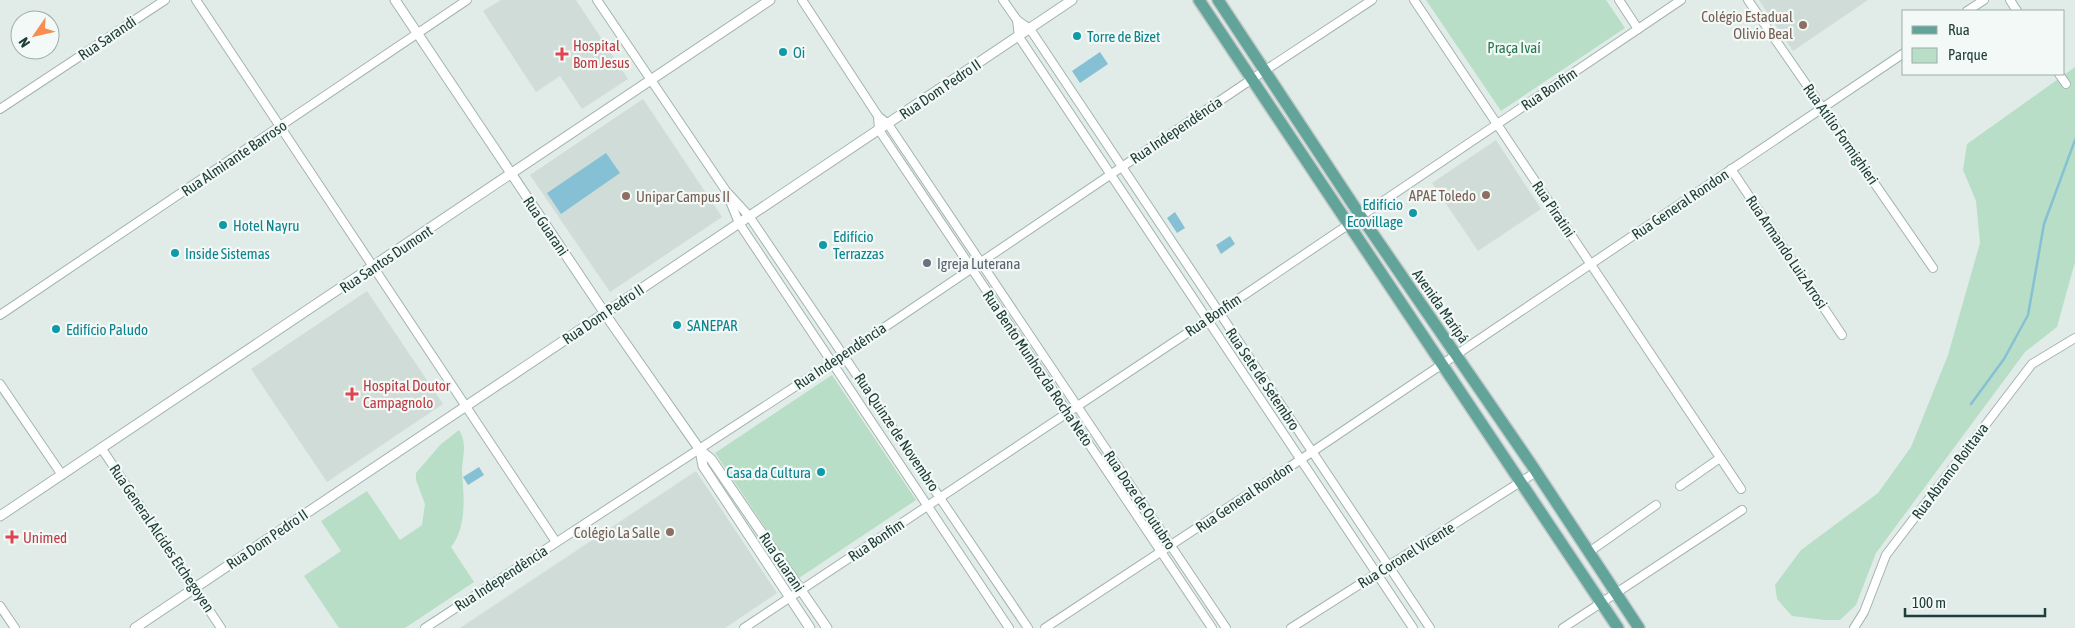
<svg xmlns="http://www.w3.org/2000/svg" width="2075" height="628" viewBox="0 0 2075 628" font-family="'Asap Condensed',sans-serif">
  <style>
    .built { fill: #cfdcd7 }
    .green { fill: #b9dec7 }
    .water { fill: #86c0d4 }
    .lines { fill: none; stroke-linecap: round; stroke-linejoin: round }
    .stream { stroke: #86c0d4; stroke-width: 2.5 }
    .minor-casing { stroke: #a3b4b0; stroke-width: 10 }
    .tertiary-casing { stroke: #a3b4b0; stroke-width: 11 }
    .primary-casing { stroke: #c1c9c8; stroke-width: 14 }
    .minor { stroke: #fff; stroke-width: 8 }
    .tertiary { stroke: #fff; stroke-width: 9 }
    .primary { stroke: #63a49a; stroke-width: 11 }
    .education-dot { fill: #8d6e63; stroke: #f2f9f6; stroke-width: 2 }
    .culture-dot { fill: #0f9aa8; stroke: #f2f9f6; stroke-width: 2 }
    .health-dot { fill: #e0444e; stroke: #f2f9f6; stroke-width: 2 }
    .worship-dot { fill: #6b7280; stroke: #f2f9f6; stroke-width: 2 }
    .labels { text-anchor: middle; dominant-baseline: central; stroke-width: 4.5; stroke-linejoin: round; paint-order: stroke }
    .education-label { font-size: 15px; fill: #785e54; stroke: #f2f9f6; text-anchor: end }
    .culture-label { font-size: 15px; fill: #0d838f; stroke: #f2f9f6; text-anchor: start }
    .street-label { font-size: 15px; fill: #203e39; stroke: #f2f9f6 }
    .health-label { font-size: 15px; fill: #be3a42; stroke: #f2f9f6; text-anchor: start }
    .park-label { font-size: 15px; fill: #29764f; stroke: #f2f9f6 }
    .worship-label { font-size: 15px; fill: #5b616d; stroke: #f2f9f6; text-anchor: start }
  </style>
  <rect width="100%" height="100%" fill="#e1ece8"/>
  <g class="built">
    <path d="M 501,0 L 576,0 L 628,79 L 582,109 L 560,76 L 536,92 L 483,11 Z"/>
    <path d="M 1759,0 L 1868,0 L 1793,51 Z"/>
    <path d="M 643,99 L 722,217 L 610,292 L 530,175 Z"/>
    <path d="M 1496,140 L 1541,209 L 1478,251 L 1432,183 Z"/>
    <path d="M 367,291 L 443,404 L 327,482 L 251,369 Z"/>
    <path d="M 696,471 L 777,593 L 725,628 L 460,628 Z"/>
  </g>
  <g class="green">
    <path d="M 1426,0 L 1606,0 L 1625,28 L 1501,111 Z"/>
    <path d="M 2075,67 L 2075,262 L 2057,327 L 2025,352 L 1876,553 L 1856,605 L 1840,620 L 1824,620 L 1792,616 L 1777,599 L 1775,585 L 1801,550 L 1878,493 L 1911,447 L 1948,355 L 1980,243 L 1976,201 L 1963,170 L 1967,144 Z"/>
    <path d="M 832,375 L 916,500 L 799,578 L 715,453 Z"/>
    <path d="M 459,430 C 468,445 462,456 462,472 C 464,496 467,527 451,547 L 474,582 L 405,628 L 339,628 L 304,576 L 341,551 L 321,521 L 367,491 L 400,540 L 422,525 L 425,504 L 416,480 L 416,473 L 441,444 Z"/>
  </g>
  <g class="water">
    <path d="M 1100,52 L 1108,64 L 1080,83 L 1072,71 Z"/>
    <path d="M 606,153 L 620,173 L 561,214 L 547,193 Z"/>
    <path d="M 1175,212 L 1185,228 L 1177,233 L 1167,218 Z"/>
    <path d="M 1230,236 L 1235,244 L 1221,254 L 1216,245 Z"/>
    <path d="M 479,467 L 484,475 L 468,485 L 463,477 Z"/>
  </g>
  <g class="lines">
    <path class="stream" d="M 1971,404 L 2004,359 L 2028,315 L 2044,224 L 2075,140"/>
    <defs>
      <g id="minor">
        <path d="M 196,0 L 556,542"/>
        <path d="M 597,0 L 726,191 L 749,216 L 1028,628"/>
        <path d="M 802,0 L 878,116 L 888,124 L 1226,628"/>
        <path d="M 1003,0 L 1017,20 L 1030,29 L 1430,628"/>
        <path d="M 1414,0 L 1741,489"/>
        <path d="M 1619,0 L 1638,29"/>
        <path d="M 1748,0 L 1933,268"/>
        <path d="M 2010,0 L 2017,11"/>
        <path d="M 1967,11 L 1984,0"/>
        <path d="M 1017,20 L 1019,37 L 1413,628"/>
        <path d="M 2059,74 L 2066,84"/>
        <path d="M 0,109 L 165,0"/>
        <path d="M 878,116 L 879,130 L 1212,628"/>
        <path d="M 1731,169 L 1842,335"/>
        <path d="M 728,196 L 739,223 L 1009,628"/>
        <path d="M 0,315 L 467,0"/>
        <path d="M 0,384 L 62,475"/>
        <path d="M 102,449 L 221,628"/>
        <path d="M 1680,486 L 1720,458"/>
        <path d="M 1589,552 L 1656,505"/>
        <path d="M 0,606 L 15,628"/>
        <path d="M 425,628 L 845,354 L 1252,79 L 1372,0"/>
        <path d="M 744,628 L 1219,312 L 1681,0"/>
        <path d="M 1045,628 L 1300,460 L 1904,53"/>
        <path d="M 1291,628 L 1536,472"/>
        <path d="M 1563,628 L 1742,510"/>
        <path d="M 1854,628 L 1864,612 L 1886,555 L 2032,364 L 2075,338"/>
      </g>
      <g id="tertiary">
        <path d="M 395,0 L 612,324 L 700,450 L 711,459 L 827,628"/>
        <path d="M 700,450 L 703,466 L 810,628"/>
        <path d="M 0,516 L 770,0"/>
        <path d="M 135,628 L 1072,0"/>
      </g>
      <g id="primary">
        <path d="M 1199,0 L 1618,628"/>
        <path d="M 1218,0 L 1360,215 L 1531,464 L 1639,628"/>
      </g>
    </defs>
    <use href="#minor" class="minor-casing"/>
    <use href="#tertiary" class="tertiary-casing"/>
    <use href="#primary" class="primary-casing"/>
    <use href="#minor" class="minor"/>
    <use href="#tertiary" class="tertiary"/>
    <use href="#primary" class="primary"/>
  </g>
  <g class="education-dot">
    <circle cx="1803" cy="25" r="5"/>
    <circle cx="1486" cy="195" r="5"/>
    <circle cx="626" cy="196" r="5"/>
    <circle cx="670" cy="532" r="5"/>
  </g>
  <g class="culture-dot">
    <circle cx="1077" cy="36" r="5"/>
    <circle cx="783" cy="52" r="5"/>
    <circle cx="1413" cy="213" r="5"/>
    <circle cx="223" cy="225" r="5"/>
    <circle cx="823" cy="245" r="5"/>
    <circle cx="175" cy="253" r="5"/>
    <circle cx="677" cy="325" r="5"/>
    <circle cx="56" cy="329" r="5"/>
    <circle cx="821" cy="472" r="5"/>
  </g>
  <g class="health-dot">
    <path d="M559.5 46.5h5v5h5v5h-5v5h-5v-5h-5v-5h5z"/>
    <path d="M349.5 386.5h5v5h5v5h-5v5h-5v-5h-5v-5h5z"/>
    <path d="M9.5 529.5h5v5h5v5h-5v5h-5v-5h-5v-5h5z"/>
  </g>
  <circle class="worship-dot" cx="927" cy="263" r="5"/>
  <g class="labels">
    <g class="education-label">
      <text x="1793" y="16">Colégio Estadual<tspan x="1793" dy="17">Olivio Beal</tspan></text>
      <text x="1476" y="195">APAE Toledo</text>
      <text x="636" y="196" text-anchor="start">Unipar Campus II</text>
      <text x="660" y="532">Colégio La Salle</text>
    </g>
    <g class="culture-label">
      <text x="1087" y="36">Torre de Bizet</text>
      <text x="793" y="52">Oi</text>
      <text x="1403" y="204" text-anchor="end">Edifício<tspan x="1403" dy="17">Ecovillage</tspan></text>
      <text x="233" y="225">Hotel Nayru</text>
      <text x="833" y="236">Edifício<tspan x="833" dy="17">Terrazzas</tspan></text>
      <text x="185" y="253">Inside Sistemas</text>
      <text x="687" y="325">SANEPAR</text>
      <text x="66" y="329">Edifício Paludo</text>
      <text x="811" y="472" text-anchor="end">Casa da Cultura</text>
    </g>
    <g class="street-label">
      <text transform="translate(107 38) rotate(-34)">Rua Sarandi</text>
      <text transform="translate(940 89) rotate(-34)">Rua Dom Pedro II</text>
      <text transform="translate(1549 89) rotate(-34)">Rua Bonfim</text>
      <text transform="translate(1176 130) rotate(-34)">Rua Independência</text>
      <text transform="translate(1841 134) rotate(55)">Rua Atílio Formighieri</text>
      <text transform="translate(234 158) rotate(-34)">Rua Almirante Barroso</text>
      <text transform="translate(1680 204) rotate(-34)">Rua General Rondon</text>
      <text transform="translate(1554 209) rotate(56)">Rua Piratini</text>
      <text transform="translate(546 226) rotate(56)">Rua Guarani</text>
      <text transform="translate(1787 252) rotate(56)">Rua Armando Luiz Arrosi</text>
      <text transform="translate(386 259) rotate(-34)">Rua Santos Dumont</text>
      <text transform="translate(1441 306) rotate(55)">Avenida Maripá</text>
      <text transform="translate(603 314) rotate(-34)">Rua Dom Pedro II</text>
      <text transform="translate(1213 315) rotate(-34)">Rua Bonfim</text>
      <text transform="translate(840 356) rotate(-34)">Rua Independência</text>
      <text transform="translate(1038 368) rotate(56)">Rua Bento Munhoz da Rocha Neto</text>
      <text transform="translate(1263 379) rotate(56)">Rua Sete de Setembro</text>
      <text transform="translate(897 432) rotate(56)">Rua Quinze de Novembro</text>
      <text transform="translate(1950 471) rotate(-53)">Rua Abramo Roittava</text>
      <text transform="translate(1244 497) rotate(-34)">Rua General Rondon</text>
      <text transform="translate(1140 500) rotate(56)">Rua Doze de Outubro</text>
      <text transform="translate(162 538) rotate(56)">Rua General Alcides Etchegoyen</text>
      <text transform="translate(267 539) rotate(-34)">Rua Dom Pedro II</text>
      <text transform="translate(876 540) rotate(-34)">Rua Bonfim</text>
      <text transform="translate(1406 555) rotate(-32)">Rua Coronel Vicente</text>
      <text transform="translate(782 562) rotate(56)">Rua Guarani</text>
      <text transform="translate(501 578) rotate(-33)">Rua Independência</text>
    </g>
    <g class="health-label">
      <text x="573" y="45">Hospital<tspan x="573" dy="17">Bom Jesus</tspan></text>
      <text x="363" y="385">Hospital Doutor<tspan x="363" dy="17">Campagnolo</tspan></text>
      <text x="23" y="537">Unimed</text>
    </g>
    <g class="park-label">
      <text x="1514" y="47">Praça Ivaí</text>
    </g>
    <g class="worship-label">
      <text x="937" y="263">Igreja Luterana</text>
    </g>
  </g>
  <rect x="1902" y="10" width="162" height="65" fill="#f2f9f6" stroke="#9eaeaa"/>
  <rect x="1912" y="26" width="25" height="8" fill="#63a49a" stroke="#9eaeaa"/>
  <text x="1948" y="35" font-size="15" fill="#203e39">Rua</text>
  <rect x="1912" y="48" width="25" height="15" fill="#b9dec7" stroke="#9eaeaa"/>
  <text x="1948" y="60" font-size="15" fill="#203e39">Parque</text>
  <g transform="translate(35 35) rotate(236)"><circle r="24" fill="#f2f9f6" stroke="#9eaeaa"/>
  <path d="M0-4L9 19L0 12L-9 19Z" fill="#f88d53"/>
  <text y="-8" font-size="14" font-weight="bold" text-anchor="middle" fill="#203e39">N</text>
  </g>
  <path d="M1905 608v8h140v-8" fill="none" stroke="#203e39" stroke-width="2.5"/>
  <text x="1912" y="608" font-size="15" fill="#203e39" stroke="#f2f9f6" stroke-width="4" paint-order="stroke">100 m</text>
</svg>
